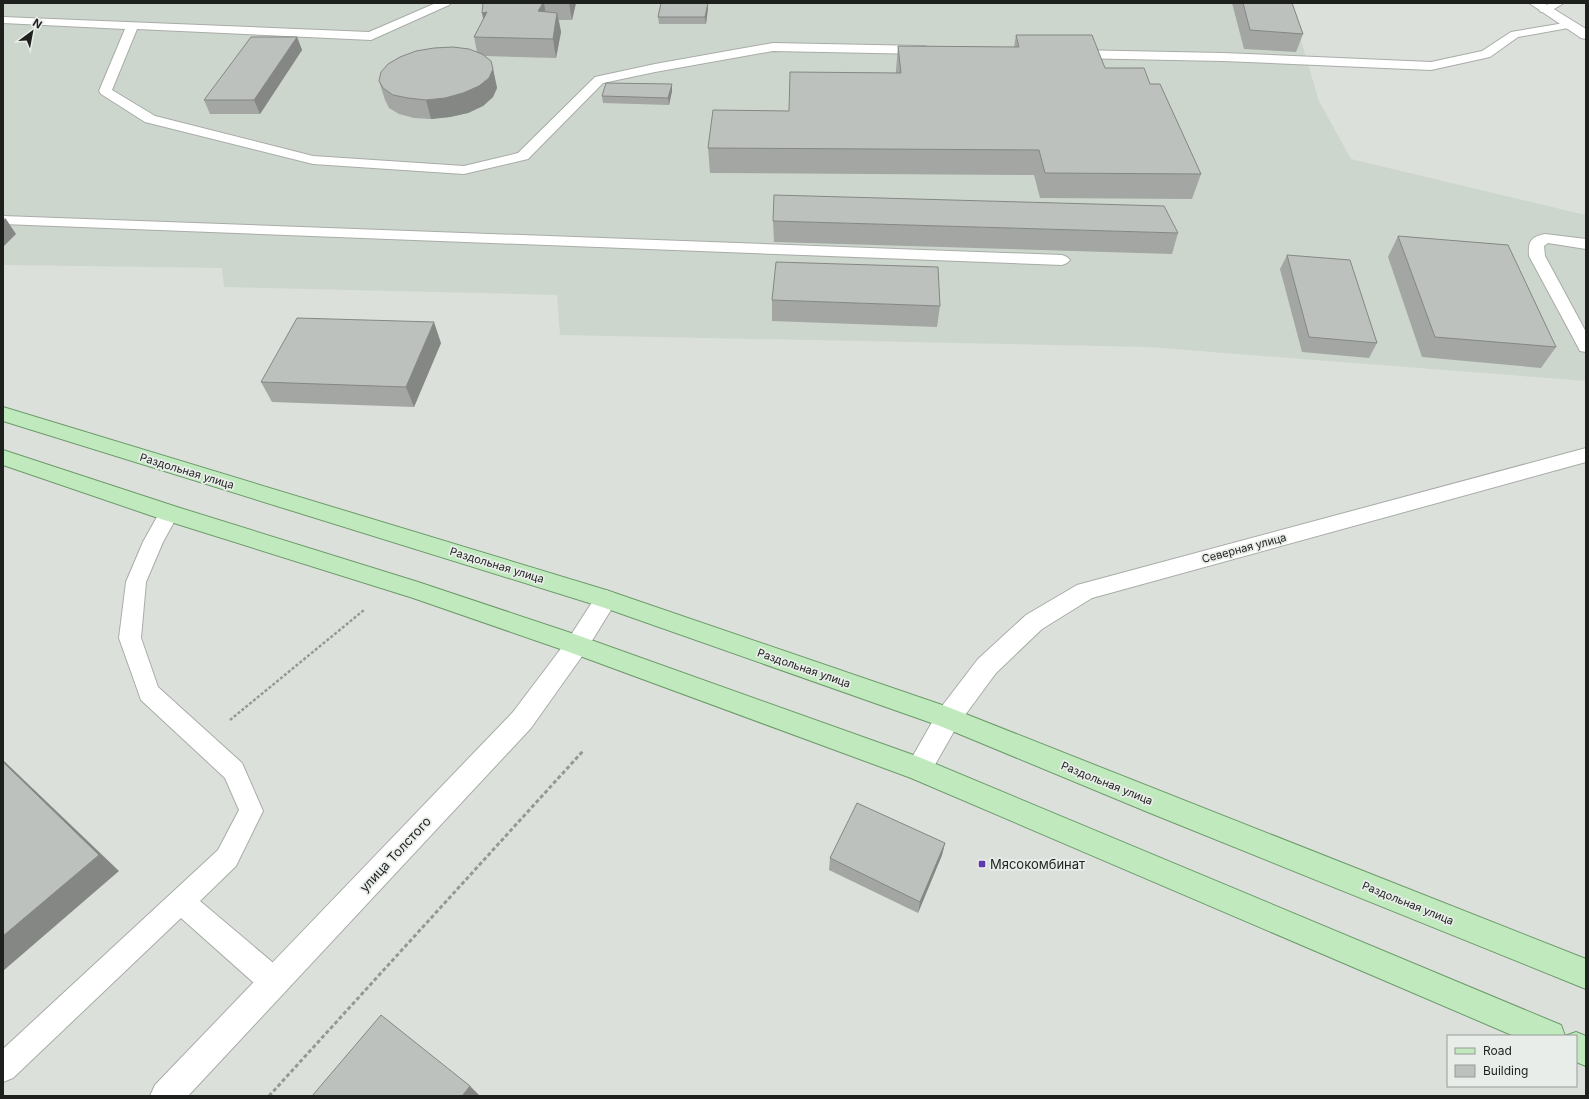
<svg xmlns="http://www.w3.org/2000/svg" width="1589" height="1099" viewBox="0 0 1589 1099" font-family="Inter,sans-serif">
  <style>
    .built { fill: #cdd6cc }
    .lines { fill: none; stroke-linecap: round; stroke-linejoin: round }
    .service-casing { stroke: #a8aca8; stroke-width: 2 }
    .minor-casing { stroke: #a8aca8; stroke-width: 2 }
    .tertiary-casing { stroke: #a8aca8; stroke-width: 2 }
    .primary-casing { stroke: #6c9a69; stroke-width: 2 }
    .path-far1 { stroke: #959995; stroke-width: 2.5; stroke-dasharray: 3 2; stroke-linecap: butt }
    .path { stroke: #959995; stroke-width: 3; stroke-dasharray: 4 2.5; stroke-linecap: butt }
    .service { fill: #fff; fill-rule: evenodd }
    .minor { fill: #fff; fill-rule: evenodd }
    .tertiary { fill: #fff; fill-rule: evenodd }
    .primary { fill: #c0eabe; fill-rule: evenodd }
    .wall { fill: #a3a6a3 }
    .shaded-wall { fill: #848784 }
    .building { fill: #bdc1bd; stroke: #848784 }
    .poi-dot { fill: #6038b0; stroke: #e9ede9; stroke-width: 1.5 }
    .labels { text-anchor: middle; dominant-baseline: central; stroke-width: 3.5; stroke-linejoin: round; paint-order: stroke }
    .street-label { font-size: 11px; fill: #1e201e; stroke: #e9ede9 }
    .near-street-label { font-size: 13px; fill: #1e201e; stroke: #e9ede9 }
    .near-poi-label { font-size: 13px; fill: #1e201e; stroke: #e9ede9; text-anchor: start }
  </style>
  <rect width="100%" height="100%" fill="#dce0db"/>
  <path class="built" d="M 3,3 L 1290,3 L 1319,101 L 1351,159 L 1586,215 L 1586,381 L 1148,347 L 560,335 L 557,295 L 224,287 L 222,268 L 3,265 Z"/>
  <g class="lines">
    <defs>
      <g id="service">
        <path d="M 436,3 L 451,3 L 449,5 L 371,40 L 137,29 L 112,90 L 155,116 L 313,156 L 464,166 L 518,153 L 595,77 L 655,64 L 773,43 L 924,46 L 928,47 L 930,50 L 928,53 L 924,54 L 773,51 L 655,72 L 603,83 L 528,159 L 464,174 L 313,164 L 145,122 L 101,94 L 99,91 L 125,29 L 3,23 L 3,17 L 369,32 Z"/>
        <path d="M 1550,3 L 1564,3 L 1549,12 L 1541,12 L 1539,10 Z"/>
        <path d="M 1570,22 L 1574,23 L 1576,25 L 1574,27 L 1518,37 L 1490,57 L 1431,70 L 1223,61 L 1072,58 L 1068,57 L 1066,54 L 1068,51 L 1072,50 L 1223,53 L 1431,62 L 1482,51 L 1511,32 Z"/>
        <path d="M 3,216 L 1062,255 L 1067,257 L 1070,260 L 1067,263 L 1062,265 L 3,224 Z"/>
        <path d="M 1545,234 L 1586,239 L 1586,249 L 1548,243 L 1544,246 L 1545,256 L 1586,332 L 1586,352 L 1580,351 L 1578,347 L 1529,256 C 1528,242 1530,237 1545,234 Z"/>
        <path d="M 169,506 L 176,508 L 179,513 L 163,542 L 146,582 L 141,638 L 158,687 L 242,763 L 263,811 L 236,866 L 200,901 L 284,972 L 287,982 L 284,992 L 274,995 L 264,992 L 181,918 L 13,1078 L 3,1082 L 3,1049 L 218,850 L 239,810 L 225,778 L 141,700 L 119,638 L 126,582 L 143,542 L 162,508 Z"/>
      </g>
      <g id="minor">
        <path d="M 1529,3 L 1544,3 L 1586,29 L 1586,39 L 1581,38 Z"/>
        <path d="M 1586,448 L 1586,462 L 1092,598 L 1042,629 L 996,673 L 957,726 L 928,777 L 919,781 L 910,777 L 906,769 L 910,761 L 939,710 L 978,659 L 1026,615 L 1077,585 Z"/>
      </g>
      <path id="tertiary" d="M 606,590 L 614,593 L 617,599 L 614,605 L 585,652 L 531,728 L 188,1096 L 150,1096 L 155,1085 L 513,712 L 569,638 L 598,593 Z"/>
      <g id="primary">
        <path d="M 3,407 L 606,590 L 948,707 L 1586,959 L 1586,989 L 1150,813 L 940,726 L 602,607 L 3,421 Z"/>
        <path d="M 3,450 L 177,507 L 418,582 L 577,635 L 919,757 L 1561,1025 L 1565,1036 L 1576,1032 L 1586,1036 L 1586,1066 L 1576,1062 L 1576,1036 L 1514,1036 L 911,778 L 569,652 L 413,598 L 161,519 L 3,465 Z"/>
      </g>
    </defs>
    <use href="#service" class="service-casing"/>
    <use href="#minor" class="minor-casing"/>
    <use href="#tertiary" class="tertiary-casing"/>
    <use href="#primary" class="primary-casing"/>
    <path class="path-far1" d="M 230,720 L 364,610"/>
    <path class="path" d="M 269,1096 L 583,751"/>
    <use href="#service" class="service"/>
    <use href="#minor" class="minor"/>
    <use href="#tertiary" class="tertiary"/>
    <use href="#primary" class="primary"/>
  </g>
  <g class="wall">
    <path d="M 483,3 L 576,3 L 572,20 L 559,20 L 561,32 L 556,58 L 485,56 L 493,69 L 497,88 L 493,97 L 483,106 L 468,113 L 450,117 L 431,119 L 414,118 L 399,114 L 389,108 L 385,100 L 379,81 L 477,52 L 474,37 L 483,19 Z"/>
    <path d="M 661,3 L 708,3 L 708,8 L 706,24 L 659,24 L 658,17 Z"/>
    <path d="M 1232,3 L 1292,3 L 1303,34 L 1296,52 L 1244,49 Z"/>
    <path d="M 1016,35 L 1105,68 L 1201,174 L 1192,199 L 1040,198 L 1034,175 L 710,173 L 708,148 L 789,111 L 896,73 L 896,70 L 898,46 L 1014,47 Z"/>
    <path d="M 297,37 L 302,50 L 260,114 L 210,114 L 204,100 Z"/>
    <path d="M 672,91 L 669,105 L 603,103 L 602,96 Z"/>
    <path d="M 773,221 L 1178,233 L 1172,254 L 774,242 Z"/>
    <path d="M 1398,236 L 1556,347 L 1541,368 L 1422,357 L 1388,257 Z"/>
    <path d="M 1287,255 L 1377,343 L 1369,358 L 1302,352 L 1280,269 Z"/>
    <path d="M 772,300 L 940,306 L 937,327 L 772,321 Z"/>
    <path d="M 441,343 L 414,407 L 272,402 L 261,382 Z"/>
    <path d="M 945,843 L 942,855 L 918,913 L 829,870 L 830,858 Z"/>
  </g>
  <g class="shaded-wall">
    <path d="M 543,3 L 544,3 L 547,21 L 538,11 Z"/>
    <path d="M 569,3 L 576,3 L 572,20 Z"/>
    <path d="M 708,3 L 708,8 L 706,24 L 705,17 Z"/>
    <path d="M 487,12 L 486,32 L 482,13 Z"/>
    <path d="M 557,13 L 561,32 L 556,58 L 553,39 Z"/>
    <path d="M 297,37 L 302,50 L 260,114 L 254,100 Z"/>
    <path d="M 493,69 L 497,88 L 493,97 L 483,106 L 468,113 L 450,117 L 431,119 L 426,100 Z"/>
    <path d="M 672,84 L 672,91 L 669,105 L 668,98 Z"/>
    <path d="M 6,219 L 16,234 L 3,247 L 3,222 Z"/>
    <path d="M 434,322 L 441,343 L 414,407 L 406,387 Z"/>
    <path d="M 3,760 L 119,871 L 3,971 Z"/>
    <path d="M 945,843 L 942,855 L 918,913 L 920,902 Z"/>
    <path d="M 470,1086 L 480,1096 L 462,1096 Z"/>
  </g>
  <g class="building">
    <path d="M 483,3 L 543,3 L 538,11 L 557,13 L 553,39 L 474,37 L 487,12 L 482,13 Z"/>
    <path d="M 661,3 L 708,3 L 705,17 L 658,17 Z"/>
    <path d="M 1243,3 L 1292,3 L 1303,34 L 1250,30 Z"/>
    <path d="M 1016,35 L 1092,35 L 1105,68 L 1144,68 L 1150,84 L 1160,84 L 1201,174 L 1045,173 L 1039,150 L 708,148 L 713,110 L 789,111 L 790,72 L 901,73 L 898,46 L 1019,47 Z"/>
    <path d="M 251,37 L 297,37 L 254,100 L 204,100 Z"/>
    <path d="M 453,47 L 469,49 L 482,54 L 491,61 L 493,69 L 489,78 L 479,86 L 463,93 L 445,98 L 426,100 L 408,98 L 393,95 L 383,88 L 379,81 L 381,72 L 388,64 L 400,57 L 416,51 L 434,48 Z"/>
    <path d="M 606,83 L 672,84 L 668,98 L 602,96 Z"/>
    <path d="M 774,195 L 1164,206 L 1178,233 L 773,221 Z"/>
    <path d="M 3,219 L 6,219 L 3,222 Z"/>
    <path d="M 1398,236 L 1508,245 L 1556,347 L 1435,337 Z"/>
    <path d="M 1287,255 L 1350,260 L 1377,343 L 1309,337 Z"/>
    <path d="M 776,262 L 938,267 L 940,306 L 772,300 Z"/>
    <path d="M 297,318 L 434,322 L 406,387 L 261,382 Z"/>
    <path d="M 3,762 L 99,855 L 3,936 Z"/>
    <path d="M 857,803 L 945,843 L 920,902 L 830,858 Z"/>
    <path d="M 381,1015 L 470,1086 L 462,1096 L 312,1096 Z"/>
  </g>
  <rect class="poi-dot" x="978" y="860" width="8" height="8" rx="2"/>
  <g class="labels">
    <g class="street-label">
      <text transform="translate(187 471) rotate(17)">Раздольная улица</text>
      <text transform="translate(1244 548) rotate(-15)">Северная улица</text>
      <text transform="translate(497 565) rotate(17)">Раздольная улица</text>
      <text transform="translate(804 668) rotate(19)">Раздольная улица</text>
      <text transform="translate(1107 783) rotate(22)">Раздольная улица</text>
      <text transform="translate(1408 903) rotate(22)">Раздольная улица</text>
    </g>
    <g class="near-street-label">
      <text transform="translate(395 854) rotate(-47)">улица Толстого</text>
    </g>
    <g class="near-poi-label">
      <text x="990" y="864">Мясокомбинат</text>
    </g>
  </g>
  <rect width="1589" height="1099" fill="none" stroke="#1e201e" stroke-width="8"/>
  <rect x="1447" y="1035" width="130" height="52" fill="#e9ede9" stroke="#989b98"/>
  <rect x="1455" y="1048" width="20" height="6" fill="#c0eabe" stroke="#989b98"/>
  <text x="1483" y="1055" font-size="12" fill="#1e201e">Road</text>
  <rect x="1455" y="1065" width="20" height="12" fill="#bdc1bd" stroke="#989b98"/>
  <text x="1483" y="1075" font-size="12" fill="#1e201e">Building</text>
  <g transform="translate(32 32) rotate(32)" stroke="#e9ede9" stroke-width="3" paint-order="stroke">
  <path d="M0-3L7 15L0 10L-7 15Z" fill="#1e201e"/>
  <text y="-6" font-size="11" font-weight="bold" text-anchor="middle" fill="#1e201e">N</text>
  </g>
</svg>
